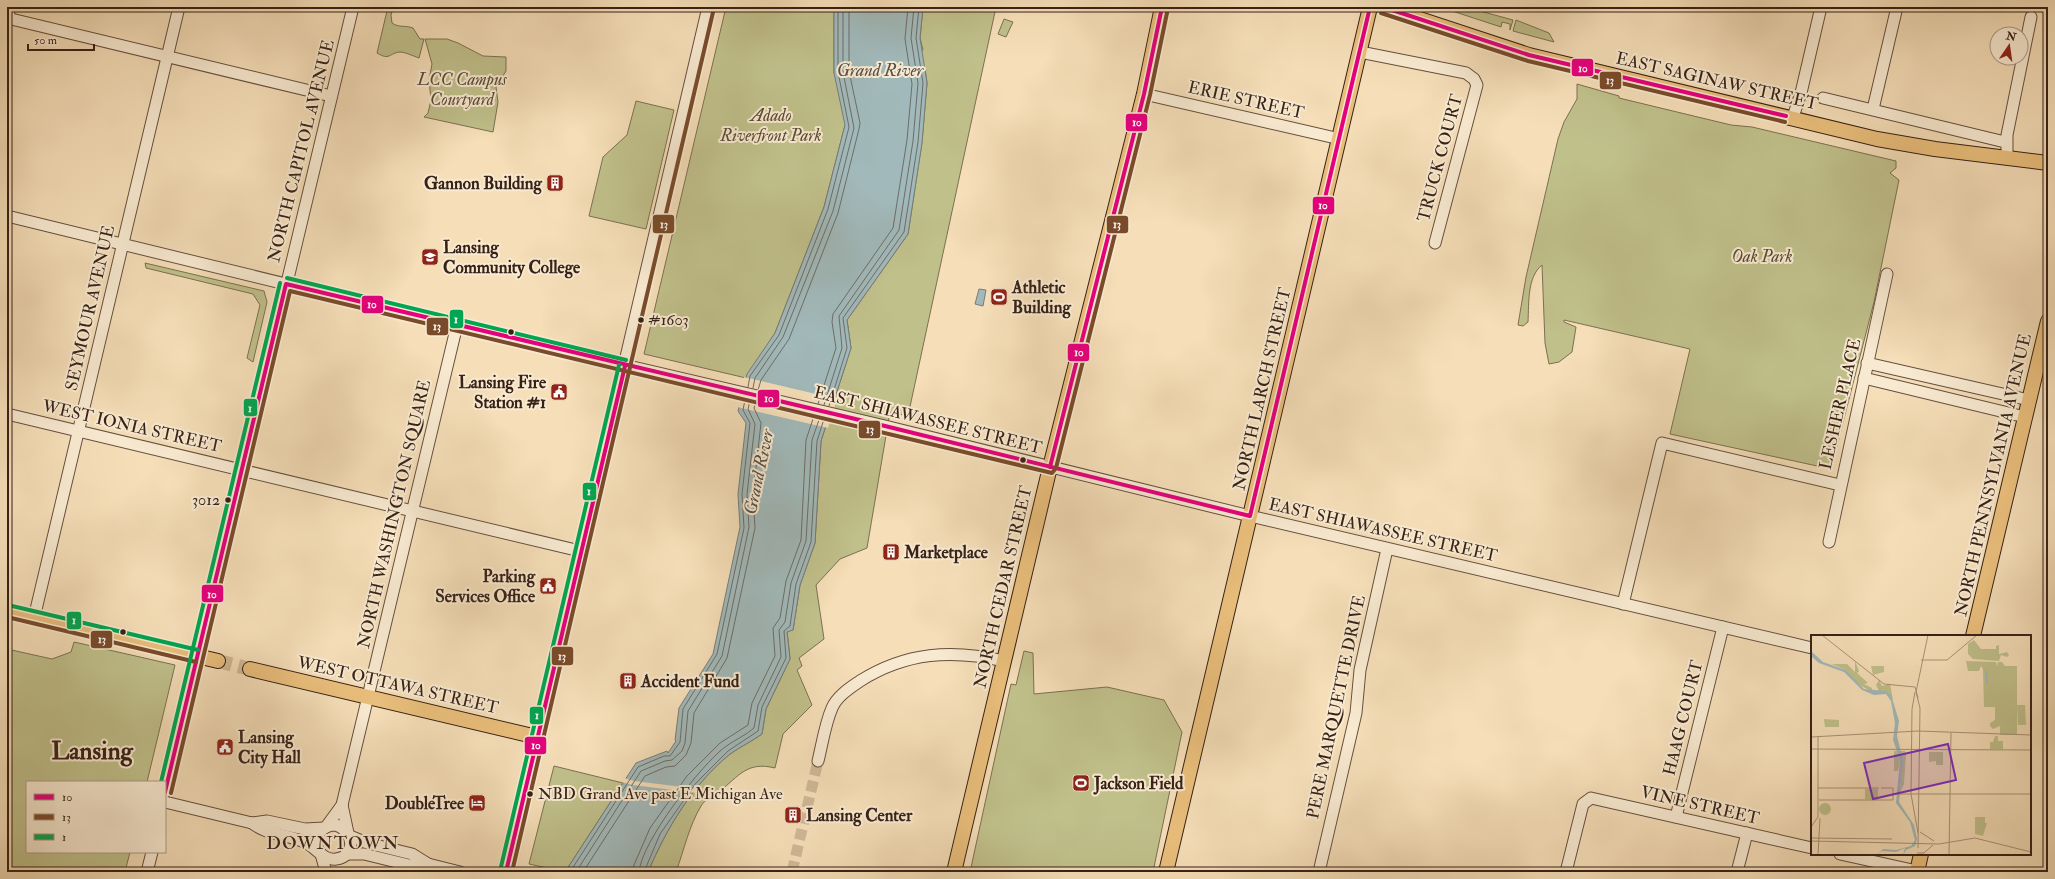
<svg xmlns="http://www.w3.org/2000/svg" width="2055" height="879" viewBox="0 0 2055 879" font-family="'IM FELL Double Pica',serif">
  <style>
    .green { fill: #c0c08b; stroke: #7c7051 }
    .water { fill: #a1b9ba; stroke: #777c79 }
    .pier { fill: #f5deb8 }
    .lines { fill: none; stroke-linecap: round; stroke-linejoin: round }
    .shore { stroke: #6c6d68; stroke-width: 1 }
    .minor-tunnel { stroke: #cfb898; stroke-width: 11; stroke-dasharray: 11 5.5; stroke-linecap: butt }
    .major-tunnel { stroke: #cfb898; stroke-width: 14; stroke-dasharray: 14 7; stroke-linecap: butt }
    .minor-casing { stroke: #66503f; stroke-width: 13 }
    .major-casing { stroke: #372117; stroke-width: 16 }
    .minor { stroke: #f8ead1; stroke-width: 11 }
    .major { stroke: #eabf7c; stroke-width: 14 }
    .bus-1-casing { stroke: #f8ead1; stroke-width: 7 }
    .bus-2-casing { stroke: #f8ead1; stroke-width: 7 }
    .bus-3-casing { stroke: #f8ead1; stroke-width: 7 }
    .bus-1 { stroke: #e5007d; stroke-width: 4 }
    .bus-2 { stroke: #7a4b2a; stroke-width: 4 }
    .bus-3 { stroke: #00a651; stroke-width: 4 }
    .bus-dot { fill: #372117; stroke: #f8ead1; stroke-width: 1.5 }
    .labels { text-anchor: middle; dominant-baseline: central; stroke-width: 4; stroke-linejoin: round; paint-order: stroke }
    .bus-label { font-size: 16px; fill: #372117; stroke: #f8ead1; text-anchor: start }
    .park-label { font-size: 17px; font-style: italic; fill: #594934; stroke: #f8ead1 }
    .street-label { font-size: 17px; fill: #372117; stroke: #f8ead1 }
    .poi-label { font-size: 17px; font-weight: bold; fill: #372117; stroke: #f8ead1; text-anchor: start }
    .water-label { font-size: 18px; font-style: italic; fill: #574f48; stroke: #f8ead1 }
    .neighbourhood-label { font-size: 18px; letter-spacing: 1px; fill: #372117; stroke: #f8ead1 }
    .town-label { font-size: 25px; font-weight: bold; fill: #372117; stroke: #f8ead1 }
    .inset-river { fill: none; stroke: #a1b9ba; stroke-width: 2 }
    .inset-road { fill: none; stroke: #a99278; stroke-width: 1 }
    .view { fill: #7b2cbf; fill-opacity: 0.15; stroke: #7b2cbf; stroke-width: 2 }
    .inset-edge { fill: none; stroke: #372117; stroke-width: 2 }
    .line-badge { stroke: #f8ead1; stroke-width: 1.5 }
    .badge-label { font-size: 11px; text-anchor: middle; font-weight: bold; fill: #fff }
  </style>
  <rect width="100%" height="100%" fill="#f5deb8"/>
  <filter id="stains"><feTurbulence type="fractalNoise" baseFrequency=".005" numOctaves="4"/><feColorMatrix values="0 0 0 0 .2 0 0 0 0 .09 0 0 0 0 .02 0 0 0 .5 -.17"/></filter>
  <radialGradient id="worn" r=".72"><stop offset=".6" stop-color="#630" stop-opacity="0"/><stop offset="1" stop-color="#630" stop-opacity=".3"/></radialGradient>
  <g class="green">
    <path d="M 726,7 L 834,7 L 834,73 L 923,50 L 920,38 L 923,7 L 996,7 L 908,416 L 890,412 L 867,548 L 840,559 L 816,585 L 824,639 L 799,658 L 802,666 L 797,670 L 812,705 L 783,734 L 775,768 C 747,761 739,776 720,791 C 714,795 704,800 701,806 C 689,826 684,850 676,872 L 648,872 C 666,829 693,784 730,754 C 740,747 752,741 762,734 L 766,709 L 790,659 L 787,631 L 793,630 L 800,585 L 815,543 L 821,441 L 851,348 L 847,320 L 908,234 L 922,142 L 927,83 L 925,68 L 845,125 L 824,207 L 775,333 L 746,378 L 644,354 Z"/>
    <path d="M 1440,7 L 1465,7 L 1513,20 L 1510,30 L 1510,24 L 1502,22 L 1501,27 Z"/>
    <path d="M 387,11 L 392,12 L 391,15 L 392,23 C 399,28 405,25 413,28 L 420,39 L 424,39 L 419,58 C 413,56 405,52 400,52 C 389,53 390,61 377,53 Z"/>
    <path d="M 1004,19 L 1013,22 L 1006,37 L 998,34 Z"/>
    <path d="M 1516,20 L 1549,33 L 1554,42 L 1513,31 Z"/>
    <path d="M 425,39 L 447,39 L 458,43 L 483,56 L 506,57 L 506,71 L 496,87 L 498,102 L 493,132 L 424,117 L 428,113 L 431,100 L 429,80 L 432,64 Z"/>
    <path d="M 1577,84 L 1619,96 L 1619,98 L 1731,125 L 1752,127 L 1896,161 L 1896,168 L 1890,173 L 1899,180 L 1874,302 L 1831,469 L 1670,434 L 1690,349 L 1564,320 L 1564,322 L 1576,327 L 1572,352 L 1559,362 L 1549,364 L 1545,343 L 1542,265 C 1527,277 1529,303 1528,322 L 1523,326 L 1518,325 L 1526,277 L 1558,139 L 1564,122 L 1577,99 Z"/>
    <path d="M 636,101 L 674,110 L 646,229 L 589,216 L 603,157 L 627,135 Z"/>
    <path d="M 145,263 L 264,291 L 267,302 L 253,362 L 247,358 L 260,305 L 253,294 L 146,268 Z"/>
    <path d="M 74,642 L 175,665 L 147,782 L 27,782 L 27,852 L 130,852 L 125,872 L 7,872 L 7,649 L 52,659 L 71,652 Z"/>
    <path d="M 1024,651 L 1033,653 L 1034,694 L 1107,687 L 1164,700 L 1182,732 L 1153,872 L 970,872 L 1011,684 L 1016,685 Z"/>
    <path d="M 554,766 L 623,783 L 565,872 L 529,864 Z"/>
  </g>
  <g class="water">
    <path d="M 834,7 L 923,7 L 920,38 L 927,83 L 922,143 L 908,234 L 847,320 L 851,348 L 821,441 L 815,543 L 800,585 L 793,630 L 787,632 L 790,659 L 766,709 L 762,734 C 752,741 740,747 730,754 C 693,784 666,829 648,872 L 565,872 L 636,763 L 667,751 L 668,753 L 676,741 L 675,740 L 679,708 L 713,654 L 740,527 L 738,494 L 746,423 L 738,411 L 747,374 L 775,333 L 824,207 L 845,125 L 834,73 Z"/>
    <path d="M 979,289 L 986,290 L 983,306 L 975,304 Z"/>
  </g>
  <g class="pier">
    <path d="M 744,377 L 837,399 L 828,428 L 737,407 Z"/>
    <path d="M 624,778 L 634,781 L 699,789 L 696,793 L 633,785 L 621,782 Z"/>
  </g>
  <g class="lines">
    <g class="shore">
      <path d="M 748,387 L 750,376 L 779,335 L 828,209 L 849,127 L 838,72 L 838,7"/>
      <path d="M 753,388 L 755,378 L 783,337 L 833,211 L 854,128 L 843,72 L 843,7"/>
      <path d="M 758,390 L 761,380 L 789,339 L 838,213 L 859,129 L 860,123 L 849,71 L 849,7"/>
      <path d="M 818,404 L 836,348 L 832,322 L 833,314 L 893,228 L 907,140 L 912,84 L 905,39 L 908,7"/>
      <path d="M 824,405 L 842,348 L 839,316 L 899,230 L 913,141 L 918,83 L 911,38 L 914,7"/>
      <path d="M 829,406 L 847,348 L 843,318 L 904,232 L 918,142 L 923,83 L 916,38 L 919,7"/>
      <path d="M 570,872 L 638,767 L 664,756 L 670,756 L 680,742 L 683,709 L 717,654 L 744,528 L 742,494 L 750,423 L 743,410 L 745,400"/>
      <path d="M 576,872 L 641,771 L 665,761 L 672,760 L 682,751 L 685,743 L 688,711 L 722,656 L 749,527 L 747,494 L 755,424 L 748,409 L 750,401"/>
      <path d="M 583,872 L 645,776 L 666,767 L 675,766 L 686,755 L 691,743 L 694,713 L 727,658 L 755,528 L 753,495 L 761,423 L 754,408 L 756,402"/>
      <path d="M 633,872 L 634,865 L 650,828 L 687,776 L 720,743 L 748,725 L 752,703 L 775,656 L 773,628 L 780,618 L 786,581 L 801,540 L 806,440 L 814,416"/>
      <path d="M 639,872 C 641,842 701,765 725,747 C 734,740 745,736 754,728 L 758,705 L 781,657 L 779,630 L 785,622 L 791,583 L 806,541 L 812,440 L 820,417"/>
      <path d="M 644,872 L 660,834 L 696,783 L 728,751 L 758,731 L 762,707 L 786,658 L 784,631 L 790,626 L 796,584 L 811,542 L 817,441 L 824,419"/>
    </g>
    <path class="minor-tunnel" d="M 792,872 L 818,761"/>
    <path class="major-tunnel" d="M 218,661 L 250,669"/>
    <defs>
      <g id="minor">
        <path d="M 7,18 L 331,96"/>
        <path d="M 7,20 L 10,7"/>
        <path d="M 1360,52 L 1466,73 L 1474,79 L 1477,85 L 1435,243"/>
        <path d="M 1144,94 L 1340,139"/>
        <path d="M 1823,98 L 2005,142"/>
        <path d="M 1873,109 L 1897,7"/>
        <path d="M 1793,117 L 1801,93 L 1821,7"/>
        <path d="M 2007,158 L 2007,135 L 2031,17"/>
        <path d="M 7,216 L 474,330 L 885,426 L 1250,516 L 1812,648"/>
        <path d="M 1867,363 L 2029,400"/>
        <path d="M 1864,378 L 2025,417"/>
        <path d="M 7,414 L 580,551"/>
        <path d="M 1829,542 L 1887,274"/>
        <path d="M 1623,604 L 1662,443 L 1840,485"/>
        <path d="M 34,618 L 179,7"/>
        <path d="M 537,737 L 708,7"/>
        <path d="M 818,761 C 822,745 825,724 832,708 C 837,696 850,688 860,681 C 906,652 952,649 1004,661"/>
        <path d="M 165,792 L 353,7"/>
        <path d="M 165,802 L 252,823 L 267,821 L 305,829 L 324,828"/>
        <path d="M 342,805 L 348,833"/>
        <path d="M 1676,817 L 1723,627"/>
        <path d="M 252,823 C 271,837 285,833 304,842 C 315,846 323,861 336,859 C 356,857 355,831 336,825 C 320,825 313,838 319,852"/>
        <path d="M 326,827 L 342,805 L 457,325"/>
        <path d="M 350,836 L 367,843 L 412,854 L 428,864"/>
        <path d="M 321,854 L 326,872"/>
        <path d="M 346,854 L 364,854 L 409,865 L 428,864 L 460,872"/>
        <path d="M 1840,854 L 1917,871"/>
        <path d="M 147,872 L 152,852"/>
        <path d="M 1319,872 L 1356,713 L 1360,670 L 1387,549"/>
        <path d="M 1566,872 L 1583,804 L 1591,798 L 1812,848"/>
        <path d="M 1737,872 L 1747,833"/>
      </g>
      <g id="major">
        <path d="M 1383,7 L 1529,55 L 1877,139 L 1935,149 L 2048,163"/>
        <path d="M 7,611 L 218,661"/>
        <path d="M 1973,636 L 2048,321"/>
        <path d="M 250,669 L 537,737 L 506,872"/>
        <path d="M 954,872 L 1050,467 L 1144,94 L 1162,7"/>
        <path d="M 1166,872 L 1370,7"/>
        <path d="M 1917,872 L 1921,854"/>
      </g>
    </defs>
    <use href="#minor" class="minor-casing"/>
    <use href="#major" class="major-casing"/>
    <use href="#minor" class="minor"/>
    <use href="#major" class="major"/>
    <defs>
      <g id="bus-1">
        <path d="M 1383,7 L 1529,55 L 1786,116"/>
        <path d="M 1050,467 L 1144,94 L 1162,7"/>
        <path d="M 165,792 L 286,284 L 885,426 L 1250,516 L 1370,7"/>
        <path d="M 506,872 L 625,366"/>
      </g>
      <g id="bus-2">
        <path d="M 1381,13 L 1528,61 L 1785,122"/>
        <path d="M 7,617 L 196,662"/>
        <path d="M 171,793 L 290,291 L 1052,473 L 1056,468 L 1150,95 L 1168,8"/>
        <path d="M 512,872 L 714,8"/>
      </g>
      <g id="bus-3">
        <path d="M 287,278 L 626,360"/>
        <path d="M 8,605 L 198,650"/>
        <path d="M 161,782 L 280,283"/>
        <path d="M 500,871 L 619,365"/>
      </g>
    </defs>
    <use href="#bus-1" class="bus-1-casing"/>
    <use href="#bus-2" class="bus-2-casing"/>
    <use href="#bus-3" class="bus-3-casing"/>
    <use href="#bus-1" class="bus-1"/>
    <use href="#bus-2" class="bus-2"/>
    <use href="#bus-3" class="bus-3"/>
  </g>
  <defs>
    <symbol id="building-square" viewBox="-11 -11 22 22"><rect x="-9" y="-9" width="18" height="18" rx="4" fill="#8f2418" stroke="#f8ead1"/><path d="M-4-6H4V6H1V3H-1V6H-4ZM-2.5-4.3h1.7v1.8h-1.7ZM.8-4.3h1.7v1.8H.8ZM-2.5-1h1.7V.8h-1.7ZM.8-1h1.7V.8H.8Z" fill="#fff"/></symbol>
    <symbol id="university-square" viewBox="-11 -11 22 22"><rect x="-9" y="-9" width="18" height="18" rx="4" fill="#8f2418" stroke="#f8ead1"/><path d="M0-5L7-2L0 1L-7-2ZM-4 1L0 2.5L4 1V4Q0 6-4 4Z" fill="#fff"/></symbol>
    <symbol id="stadium-square" viewBox="-11 -11 22 22"><rect x="-9" y="-9" width="18" height="18" rx="4" fill="#8f2418" stroke="#f8ead1"/><path d="M0-5a6.5 5 0 1 0 0 10a6.5 5 0 1 0 0-10ZM-3.5-1.8h7v3.6h-7Z" fill="#fff"/></symbol>
    <symbol id="civic-square" viewBox="-11 -11 22 22"><rect x="-9" y="-9" width="18" height="18" rx="4" fill="#8f2418" stroke="#f8ead1"/><path d="M-.6-6.5H3V-4.5H.6V-3L4-1V1h2V6H-6V1h2V-1L-.6-3ZM-1.2 2.5V6h2.4V2.5Z" fill="#fff"/></symbol>
    <symbol id="hotel-square" viewBox="-11 -11 22 22"><rect x="-9" y="-9" width="18" height="18" rx="4" fill="#8f2418" stroke="#f8ead1"/><path d="M-6-4.5h1.5V1H6V5H4.5V3h-9V5H-6ZM-4 0a1.8 1.8 0 1 1 3.6 0ZM.5 0V-2.5h3Q6-2.5 6 0Z" fill="#fff"/></symbol>
  </defs>
  <g fill-rule="evenodd">
    <use href="#building-square" x="545" y="173" width="20" height="20"/>
    <use href="#university-square" x="420" y="247" width="20" height="20"/>
    <use href="#stadium-square" x="989" y="287" width="20" height="20"/>
    <use href="#civic-square" x="549" y="382" width="20" height="20"/>
    <use href="#building-square" x="881" y="542" width="20" height="20"/>
    <use href="#civic-square" x="538" y="576" width="20" height="20"/>
    <use href="#building-square" x="618" y="671" width="20" height="20"/>
    <use href="#civic-square" x="215" y="737" width="20" height="20"/>
    <use href="#stadium-square" x="1071" y="773" width="20" height="20"/>
    <use href="#hotel-square" x="467" y="793" width="20" height="20"/>
    <use href="#building-square" x="783" y="805" width="20" height="20"/>
  </g>
  <g class="bus-dot">
    <circle cx="641" cy="320" r="3.5"/>
    <circle cx="511" cy="332" r="3.5"/>
    <circle cx="1023" cy="460" r="3.5"/>
    <circle cx="228" cy="500" r="3.5"/>
    <circle cx="123" cy="632" r="3.5"/>
    <circle cx="530" cy="794" r="3.5"/>
  </g>
  <g class="labels">
    <g class="bus-label">
      <text x="648" y="320">#1603</text>
      <text x="220" y="500" text-anchor="end">3012</text>
      <text x="538" y="794">NBD Grand Ave past E Michigan Ave</text>
    </g>
    <g class="park-label">
      <text x="462" y="79">LCC Campus<tspan x="462" dy="20">Courtyard</tspan></text>
      <text x="771" y="115">Adado<tspan x="771" dy="20">Riverfront Park</tspan></text>
      <text x="1762" y="256">Oak Park</text>
    </g>
    <g class="street-label">
      <text transform="translate(1717 81) rotate(13)">EAST SAGINAW STREET</text>
      <text transform="translate(1246 100) rotate(13)">ERIE STREET</text>
      <text transform="translate(301 151) rotate(-76)">NORTH CAPITOL AVENUE</text>
      <text transform="translate(1440 158) rotate(-75)">TRUCK COURT</text>
      <text transform="translate(90 308) rotate(-77)">SEYMOUR AVENUE</text>
      <text transform="translate(1262 389) rotate(-77)">NORTH LARCH STREET</text>
      <text transform="translate(1840 404) rotate(-77)">LESHER PLACE</text>
      <text transform="translate(928 420) rotate(14)">EAST SHIAWASSEE STREET</text>
      <text transform="translate(132 426) rotate(13)">WEST IONIA STREET</text>
      <text transform="translate(1993 475) rotate(-77)">NORTH PENNSYLVANIA AVENUE</text>
      <text transform="translate(394 514) rotate(-77)">NORTH WASHINGTON SQUARE</text>
      <text transform="translate(1383 530) rotate(13)">EAST SHIAWASSEE STREET</text>
      <text transform="translate(1003 587) rotate(-77)">NORTH CEDAR STREET</text>
      <text transform="translate(398 685) rotate(13)">WEST OTTAWA STREET</text>
      <text transform="translate(1336 707) rotate(-78)">PERE MARQUETTE DRIVE</text>
      <text transform="translate(1683 718) rotate(-76)">HAAG COURT</text>
      <text transform="translate(1700 805) rotate(13)">VINE STREET</text>
    </g>
    <g class="poi-label">
      <text x="542" y="183" text-anchor="end">Gannon Building</text>
      <text x="443" y="247">Lansing<tspan x="443" dy="20">Community College</tspan></text>
      <text x="1012" y="287">Athletic<tspan x="1012" dy="20">Building</tspan></text>
      <text x="546" y="382" text-anchor="end">Lansing Fire<tspan x="546" dy="20">Station #1</tspan></text>
      <text x="904" y="552">Marketplace</text>
      <text x="535" y="576" text-anchor="end">Parking<tspan x="535" dy="20">Services Office</tspan></text>
      <text x="641" y="681">Accident Fund</text>
      <text x="238" y="737">Lansing<tspan x="238" dy="20">City Hall</tspan></text>
      <text x="1094" y="783">Jackson Field</text>
      <text x="464" y="803" text-anchor="end">DoubleTree</text>
      <text x="806" y="815">Lansing Center</text>
    </g>
    <g class="water-label">
      <text x="880" y="70">Grand River</text>
      <text transform="translate(759 472) rotate(-78)">Grand River</text>
    </g>
    <g class="neighbourhood-label">
      <text x="333" y="843">DOWNTOWN</text>
    </g>
    <g class="town-label">
      <text x="92" y="751">Lansing</text>
    </g>
  </g>
  <g transform="translate(1811 635)">
    <rect width="220" height="220" fill="#f5deb8"/>
    <path d="M 163,5 L 170,14 L 185,14 L 185,11 L 188,10 L 188,19 L 196,17 L 198,20 L 196,22 L 190,20 L 188,26 L 162,24 L 157,19 L 157,9 ZM 44,26 L 48,36 L 46,38 L 57,48 L 53,49 L 61,53 L 61,57 L 47,49 L 35,35 L 21,29 L 36,29 L 44,37 ZM 155,26 L 185,27 L 186,31 L 187,27 L 191,27 L 194,31 L 206,31 L 206,100 L 189,100 L 189,91 L 182,94 L 179,91 L 179,88 L 184,85 L 184,72 L 173,72 L 172,34 L 170,31 L 168,36 L 157,36 ZM 60,31 L 73,31 L 73,37 L 62,40 ZM 68,45 L 71,51 L 79,49 L 82,65 L 75,57 L 63,57 L 68,56 L 65,50 ZM 206,70 L 214,70 L 215,90 L 207,90 ZM 13,84 L 28,85 L 28,92 L 14,92 ZM 184,101 L 187,101 L 187,106 L 192,106 L 192,114 L 179,114 L 179,107 L 182,107 ZM 83,116 L 86,116 L 88,123 L 91,122 L 89,116 L 94,116 L 95,119 L 93,149 L 89,158 L 91,133 L 89,125 L 87,136 L 83,136 ZM 118,117 L 132,117 L 132,130 L 125,130 L 125,126 L 118,127 ZM 54,154 L 67,154 L 67,165 L 54,164 ZM8 174a6 6 0 1 1 12 0a6 6 0 1 1-12 0ZM 164,182 L 174,182 L 174,188 L 176,188 L 172,201 L 164,199 Z" fill="#c0c08b"/>
    <path d="M 0,16 L 12,27 L 35,35 L 53,54 L 74,56 L 80,60 L 88,86 L 86,101 L 92,125 L 88,167 L 103,190 L 106,204 L 104,211 L 95,215 L 92,220 L 94,213 L 85,217 L 71,216 L 66,220 L 72,214 L 85,215 L 100,211 L 104,205 L 99,187 L 85,168 L 89,125 L 82,105 L 84,88 L 80,66 L 75,59 L 63,60 L 51,55 L 33,37 L 8,28 L 0,21 Z" fill="#a1b9ba"/>
    <path class="inset-river" d="M 175,36 L 176,48"/>
    <path class="inset-road" d="M 11,0 L 73,49 L 104,52 L 107,63M 110,25 L 136,25 L 166,0M 104,57 L 101,74 L 100,159 L 107,198M 0,102 L 107,96 L 220,100M 0,114 L 220,115M 7,153 L 68,153M 82,159 L 220,159M 8,165 L 82,165 L 82,153 L 70,153M 0,192 L 7,182 L 7,102M 109,197 L 123,206M 0,203 L 81,204M 0,206 L 128,209 L 164,203 L 220,217M 107,213 L 109,73 L 105,57 L 117,0M 106,218 L 113,218 L 122,210M 7,220 L 9,183M 138,220 L 140,98"/>
    <path class="view" d="M 137,109 L 145,145 L 62,164 L 53,128 Z"/>
    <rect width="220" height="220" class="inset-edge"/>
  </g>
  <g class="line-badge">
    <rect x="1571" y="58" width="23" height="19" rx="4" fill="#e5007d"/>
    <rect x="1599" y="71" width="23" height="19" rx="4" fill="#7a4b2a"/>
    <rect x="1125" y="113" width="23" height="19" rx="4" fill="#e5007d"/>
    <rect x="1312" y="196" width="23" height="19" rx="4" fill="#e5007d"/>
    <rect x="652" y="214" width="23" height="20" rx="4" fill="#7a4b2a"/>
    <rect x="1106" y="215" width="23" height="19" rx="4" fill="#7a4b2a"/>
    <rect x="361" y="295" width="23" height="19" rx="4" fill="#e5007d"/>
    <rect x="449" y="309" width="15" height="20" rx="4" fill="#00a651"/>
    <rect x="426" y="317" width="23" height="19" rx="4" fill="#7a4b2a"/>
    <rect x="1067" y="343" width="23" height="19" rx="4" fill="#e5007d"/>
    <rect x="757" y="389" width="23" height="19" rx="4" fill="#e5007d"/>
    <rect x="243" y="398" width="15" height="19" rx="4" fill="#00a651"/>
    <rect x="858" y="420" width="23" height="19" rx="4" fill="#7a4b2a"/>
    <rect x="582" y="482" width="15" height="19" rx="4" fill="#00a651"/>
    <rect x="201" y="584" width="23" height="19" rx="4" fill="#e5007d"/>
    <rect x="66" y="611" width="16" height="19" rx="4" fill="#00a651"/>
    <rect x="90" y="630" width="23" height="19" rx="4" fill="#7a4b2a"/>
    <rect x="551" y="646" width="23" height="20" rx="4" fill="#7a4b2a"/>
    <rect x="529" y="706" width="15" height="19" rx="4" fill="#00a651"/>
    <rect x="524" y="736" width="23" height="19" rx="4" fill="#e5007d"/>
  </g>
  <g class="badge-label">
    <text x="1583" y="72">10</text>
    <text x="1610" y="84">13</text>
    <text x="1137" y="126">10</text>
    <text x="1323" y="209">10</text>
    <text x="664" y="228">13</text>
    <text x="1117" y="228">13</text>
    <text x="372" y="308">10</text>
    <text x="456" y="323">1</text>
    <text x="437" y="330">13</text>
    <text x="1079" y="356">10</text>
    <text x="769" y="402">10</text>
    <text x="250" y="412">1</text>
    <text x="870" y="433">13</text>
    <text x="589" y="495">1</text>
    <text x="212" y="598">10</text>
    <text x="74" y="624">1</text>
    <text x="102" y="643">13</text>
    <text x="562" y="660">13</text>
    <text x="537" y="719">1</text>
    <text x="536" y="749">10</text>
  </g>
  <rect width="2055" height="879" fill="none" stroke="#f5deb8" stroke-width="24"/>
  <rect x="8" y="8" width="2039" height="863" fill="none" stroke="#372117" stroke-width="2"/>
  <rect x="12" y="12" width="2031" height="855" fill="none" stroke="#372117"/>
  <rect x="26" y="781" width="140" height="72" fill="#f8ead1" stroke="#ab9a87"/>
  <rect x="34" y="794" width="20" height="6" fill="#e5007d" stroke="#ab9a87"/>
  <text x="62" y="801" font-size="12" fill="#372117">10</text>
  <rect x="34" y="814" width="20" height="6" fill="#7a4b2a" stroke="#ab9a87"/>
  <text x="62" y="821" font-size="12" fill="#372117">13</text>
  <rect x="34" y="834" width="20" height="6" fill="#00a651" stroke="#ab9a87"/>
  <text x="62" y="841" font-size="12" fill="#372117">1</text>
  <g transform="translate(2009 46) rotate(13)"><circle r="19" fill="#f8ead1" stroke="#ab9a87"/>
  <path d="M0-3L7 15L0 10L-7 15Z" fill="#8f2418"/>
  <text y="-6" font-size="11" font-weight="bold" text-anchor="middle" fill="#372117">N</text>
  </g>
  <path d="M28 44v6h66v-6" fill="none" stroke="#372117" stroke-width="2"/>
  <text x="34" y="44" font-size="12" fill="#372117" stroke="#f8ead1" stroke-width="3" paint-order="stroke">50 m</text>
  <rect width="100%" height="100%" filter="url(#stains)"/>
  <rect width="100%" height="100%" fill="url(#worn)"/>
</svg>
